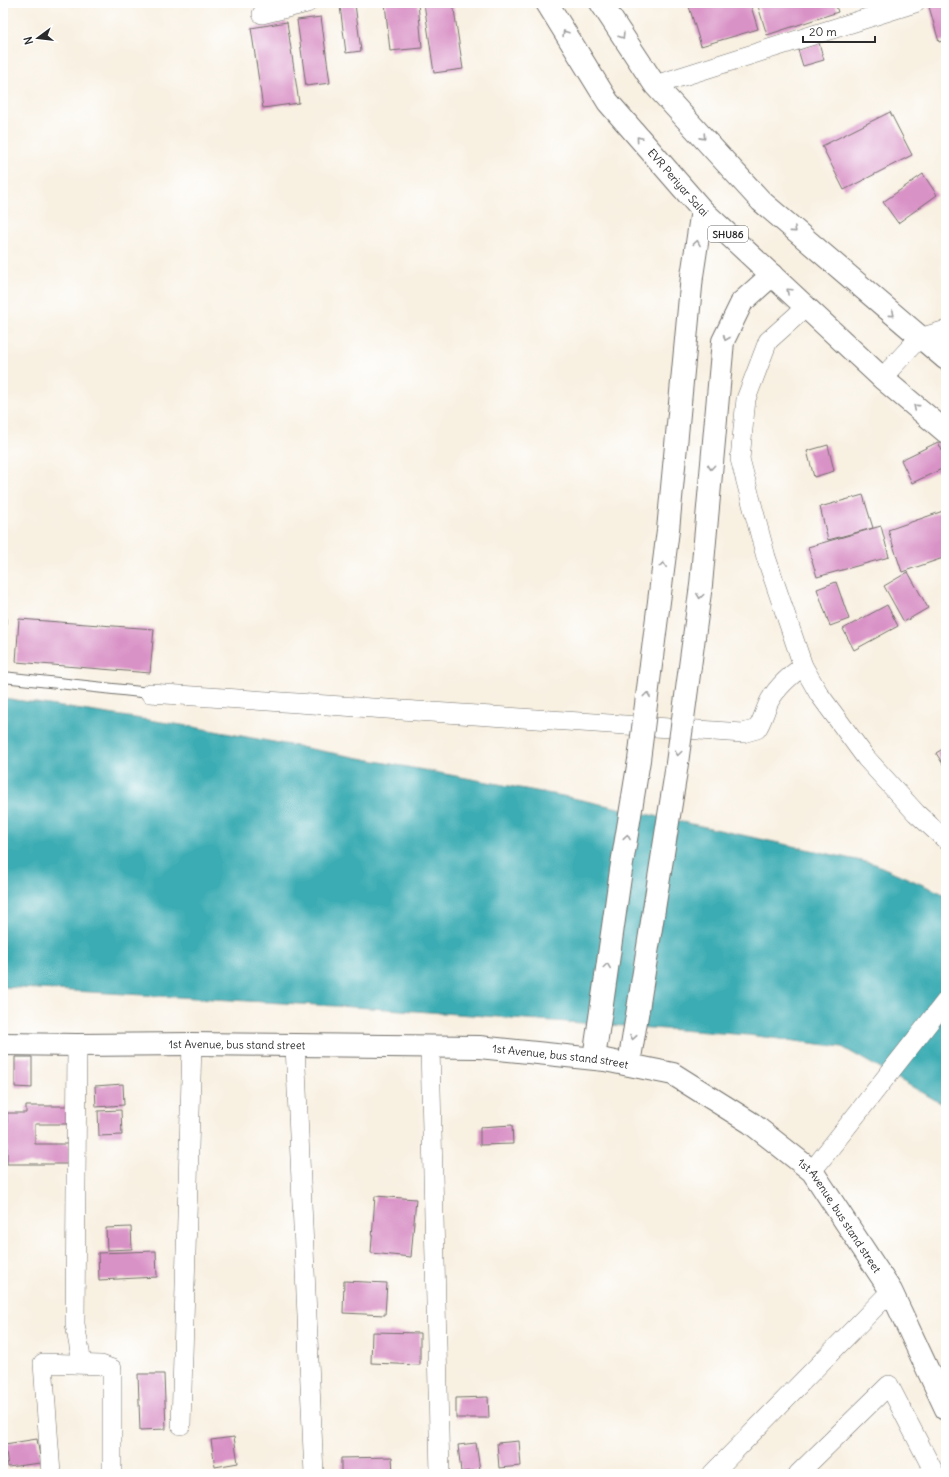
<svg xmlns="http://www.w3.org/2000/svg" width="949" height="1477" viewBox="0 0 949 1477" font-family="Delius,sans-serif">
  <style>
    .water { fill: #3aacb3; stroke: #326c6f }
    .building { fill: #d992c6 }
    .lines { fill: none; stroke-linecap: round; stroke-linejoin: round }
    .lane-casing { stroke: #73706b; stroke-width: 12 }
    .street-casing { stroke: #73706b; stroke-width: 20 }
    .secondary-casing { stroke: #73706b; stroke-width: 24 }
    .primary-casing { stroke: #73706b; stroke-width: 24 }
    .lane { stroke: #fff; stroke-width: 10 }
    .street { stroke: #fff; stroke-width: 19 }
    .secondary { stroke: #fff; stroke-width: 22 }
    .primary { stroke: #fff; stroke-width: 22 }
    .secondary-bridge-casing { stroke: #73706b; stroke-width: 24; stroke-linecap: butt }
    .secondary-bridge { stroke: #fff; stroke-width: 22 }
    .oneway { stroke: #a0a0a0 }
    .labels { text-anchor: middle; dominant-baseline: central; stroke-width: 3.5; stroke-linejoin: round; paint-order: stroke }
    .shield { fill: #fff; stroke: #6b6b6b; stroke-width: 1 }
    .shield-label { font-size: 10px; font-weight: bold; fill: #2b2b2b }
    .street-label { font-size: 11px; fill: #2b2b2b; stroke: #fff }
  </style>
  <rect width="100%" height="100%" fill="#fff"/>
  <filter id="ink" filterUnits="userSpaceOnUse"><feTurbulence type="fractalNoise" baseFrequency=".025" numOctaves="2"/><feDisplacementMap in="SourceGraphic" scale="8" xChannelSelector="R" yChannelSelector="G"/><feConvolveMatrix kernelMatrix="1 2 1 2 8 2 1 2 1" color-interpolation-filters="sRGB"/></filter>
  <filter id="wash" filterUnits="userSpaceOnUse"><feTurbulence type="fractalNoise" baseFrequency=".012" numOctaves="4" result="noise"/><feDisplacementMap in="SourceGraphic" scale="16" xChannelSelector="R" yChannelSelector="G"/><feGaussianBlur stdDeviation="0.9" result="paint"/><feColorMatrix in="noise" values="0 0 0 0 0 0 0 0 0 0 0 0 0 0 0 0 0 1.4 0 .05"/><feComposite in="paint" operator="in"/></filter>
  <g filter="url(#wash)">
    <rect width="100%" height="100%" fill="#f8f0e1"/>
    <path class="water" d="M 3,698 L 188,726 L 568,797 L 875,864 L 946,895 L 946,1106 L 842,1047 L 748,1035 L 387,1009 L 3,987 Z"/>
    <g id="blocks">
      <g class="building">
        <path d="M 385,3 L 418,3 L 422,48 L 390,51 Z"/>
        <path d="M 424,3 L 453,3 L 463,69 L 434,73 Z"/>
        <path d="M 688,3 L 750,3 L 758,29 L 701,46 Z"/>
        <path d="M 757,3 L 835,3 L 838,12 L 767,35 Z"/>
        <path d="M 928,3 L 946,3 L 946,40 L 939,42 Z"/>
        <path d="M 355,4 L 361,51 L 346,53 L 340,6 Z"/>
        <path d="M 321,17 L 330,83 L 306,86 L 297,20 Z"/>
        <path d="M 287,22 L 299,103 L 263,108 L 251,28 Z"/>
        <path d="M 819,43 L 824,60 L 803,66 L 798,50 Z"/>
        <path d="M 890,112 L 912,155 L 844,190 L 822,146 Z"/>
        <path d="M 923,174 L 937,195 L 898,223 L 883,202 Z"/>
        <path d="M 938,442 L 946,459 L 946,467 L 912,483 L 901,460 Z"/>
        <path d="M 828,445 L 834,471 L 814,477 L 807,451 Z"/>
        <path d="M 863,495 L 873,528 L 828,540 L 820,507 Z"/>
        <path d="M 946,510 L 946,557 L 902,572 L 888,530 Z"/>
        <path d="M 881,526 L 889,557 L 817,577 L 808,547 Z"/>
        <path d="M 908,572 L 928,608 L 904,622 L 884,586 Z"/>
        <path d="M 836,582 L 849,619 L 830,626 L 817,589 Z"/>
        <path d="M 887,605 L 898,626 L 854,650 L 843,629 Z"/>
        <rect x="3" y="612" width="3" height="31"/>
        <path d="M 19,619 L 154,629 L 150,673 L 16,662 Z"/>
        <path d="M 946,747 L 946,769 L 936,753 Z"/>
        <path d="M 15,1057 L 32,1057 L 32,1088 L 15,1087 Z"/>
        <path d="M 123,1084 L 124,1105 L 96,1107 L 95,1086 Z"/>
        <path d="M 26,1106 L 71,1106 L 71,1124 L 35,1124 L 35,1144 L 69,1144 L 69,1164 L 7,1164 L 7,1113 L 26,1113 Z"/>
        <path d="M 121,1110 L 122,1135 L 99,1136 L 98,1111 Z"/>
        <path d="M 512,1125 L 513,1144 L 480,1145 L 480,1127 Z"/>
        <path d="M 375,1196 L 416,1199 L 411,1257 L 371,1253 Z"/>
        <path d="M 131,1227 L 132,1249 L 107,1250 L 106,1228 Z"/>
        <path d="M 156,1251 L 157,1277 L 99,1280 L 98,1253 Z"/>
        <path d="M 344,1281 L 387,1283 L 385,1315 L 343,1313 Z"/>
        <path d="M 372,1332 L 420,1333 L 420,1365 L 371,1363 Z"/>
        <path d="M 138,1374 L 164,1374 L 166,1429 L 140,1430 Z"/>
        <path d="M 488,1397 L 489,1418 L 456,1418 L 456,1398 Z"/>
        <path d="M 234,1437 L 238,1463 L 215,1467 L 211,1440 Z"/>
        <path d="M 37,1439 L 41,1463 L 8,1467 L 5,1444 Z"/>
        <path d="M 519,1441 L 521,1466 L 499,1468 L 497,1443 Z"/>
        <path d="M 476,1443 L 480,1470 L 461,1472 L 458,1445 Z"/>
        <path d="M 392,1457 L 393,1474 L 341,1474 L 341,1458 Z"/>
      </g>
    </g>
  </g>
  <g filter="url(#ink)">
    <use href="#blocks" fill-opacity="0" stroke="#73706b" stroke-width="1"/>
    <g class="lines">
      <defs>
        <path id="lane" d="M 3,677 L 150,693"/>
        <g id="street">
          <path d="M 262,14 L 307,3"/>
          <path d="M 655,85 L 915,3"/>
          <path d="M 806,307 L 768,341 L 746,399 L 740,459 L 766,557 L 803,666 L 819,694 L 866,758 L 916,813 L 946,840"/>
          <path d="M 882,378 L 919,338 L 946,330"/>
          <path d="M 150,693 L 743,733 L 757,729 C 763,720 765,709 770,700 C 778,686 790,676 803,666"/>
          <path d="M 77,1045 L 75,1324 L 82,1363"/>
          <path d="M 295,1045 L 314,1474"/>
          <path d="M 430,1046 L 440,1474"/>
          <path d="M 812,1171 L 946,1001"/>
          <path d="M 181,1425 L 192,1044"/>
          <path d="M 51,1474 L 43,1363 L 101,1365 L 112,1369 L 112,1474"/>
          <path d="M 712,1474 L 891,1291"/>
          <path d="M 798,1474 L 889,1385 L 935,1474"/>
        </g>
        <g id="secondary">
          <path d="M 692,276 L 702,210"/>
          <path d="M 742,302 L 772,275"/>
          <path id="s1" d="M 3,1044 L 77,1045 L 192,1044 L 479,1047 L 605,1060 L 673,1074 L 751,1123 L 812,1171 L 891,1291 L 946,1409"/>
          <path d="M 594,1058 L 602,1004"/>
          <path d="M 629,1064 L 638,1009"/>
        </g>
        <g id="primary">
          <path id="s2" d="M 547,3 L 608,102 L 702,210 L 882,378 L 946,432"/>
          <path d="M 601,3 L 655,85 L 761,201 L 946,359"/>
        </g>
      </defs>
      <use href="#lane" class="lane-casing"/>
      <use href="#street" class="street-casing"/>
      <use href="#secondary" class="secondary-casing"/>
      <use href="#primary" class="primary-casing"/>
      <use href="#lane" class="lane"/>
      <use href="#street" class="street"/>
      <use href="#secondary" class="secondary"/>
      <use href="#primary" class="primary"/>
      <defs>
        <g id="secondary-bridge">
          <path d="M 602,1004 L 621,870 L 639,760 L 668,530 L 692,276"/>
          <path d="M 638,1009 L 675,778 L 701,585 L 723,341 L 742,302"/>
        </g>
      </defs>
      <use href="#secondary-bridge" class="secondary-bridge-casing"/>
      <use href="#secondary-bridge" class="secondary-bridge"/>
    </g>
    <defs><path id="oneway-chevron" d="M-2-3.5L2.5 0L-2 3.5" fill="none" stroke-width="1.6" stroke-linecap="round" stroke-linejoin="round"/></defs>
    <g class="oneway">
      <use href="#oneway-chevron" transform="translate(565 33) rotate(-122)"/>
      <use href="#oneway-chevron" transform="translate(622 36) rotate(57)"/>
      <use href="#oneway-chevron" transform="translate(703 137) rotate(48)"/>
      <use href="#oneway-chevron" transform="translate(639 139) rotate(-131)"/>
      <use href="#oneway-chevron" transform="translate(794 230) rotate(41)"/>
      <use href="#oneway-chevron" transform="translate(697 243) rotate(-81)"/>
      <use href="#oneway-chevron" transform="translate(789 291) rotate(-137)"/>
      <use href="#oneway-chevron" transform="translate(892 314) rotate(41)"/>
      <use href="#oneway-chevron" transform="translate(726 338) rotate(112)"/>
      <use href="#oneway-chevron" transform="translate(916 407) rotate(-140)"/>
      <use href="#oneway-chevron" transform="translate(711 467) rotate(95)"/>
      <use href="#oneway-chevron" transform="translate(663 565) rotate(-83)"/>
      <use href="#oneway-chevron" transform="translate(700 596) rotate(98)"/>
      <use href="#oneway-chevron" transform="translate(647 695) rotate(-83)"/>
      <use href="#oneway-chevron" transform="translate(678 753) rotate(98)"/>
      <use href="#oneway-chevron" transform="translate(627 837) rotate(-81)"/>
      <use href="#oneway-chevron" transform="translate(607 966) rotate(-82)"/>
      <use href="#oneway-chevron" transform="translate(633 1037) rotate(99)"/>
    </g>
  </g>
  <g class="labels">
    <rect class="shield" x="708" y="226" width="40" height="16" rx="3"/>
    <g class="shield-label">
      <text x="728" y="234">SHU86</text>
    </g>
    <g class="street-label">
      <text stroke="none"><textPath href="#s2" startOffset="223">EVR Periyar Salai</textPath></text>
      <text stroke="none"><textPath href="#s1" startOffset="234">1st Avenue, bus stand street</textPath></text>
      <text stroke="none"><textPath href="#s1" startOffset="558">1st Avenue, bus stand street</textPath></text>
      <text stroke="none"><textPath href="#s1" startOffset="894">1st Avenue, bus stand street</textPath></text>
    </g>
  </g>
  <rect width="949" height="1477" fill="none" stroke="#fff" stroke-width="16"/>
  <g transform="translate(38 38) rotate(255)" stroke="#ffffff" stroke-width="3" paint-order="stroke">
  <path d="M0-3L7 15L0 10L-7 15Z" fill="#2b2b2b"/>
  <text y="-6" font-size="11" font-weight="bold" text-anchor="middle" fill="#2b2b2b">N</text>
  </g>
  <path d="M803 36v6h72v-6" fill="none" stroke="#2b2b2b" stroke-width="2"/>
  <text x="809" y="36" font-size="12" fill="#2b2b2b" stroke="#ffffff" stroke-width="3" paint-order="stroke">20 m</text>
</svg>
